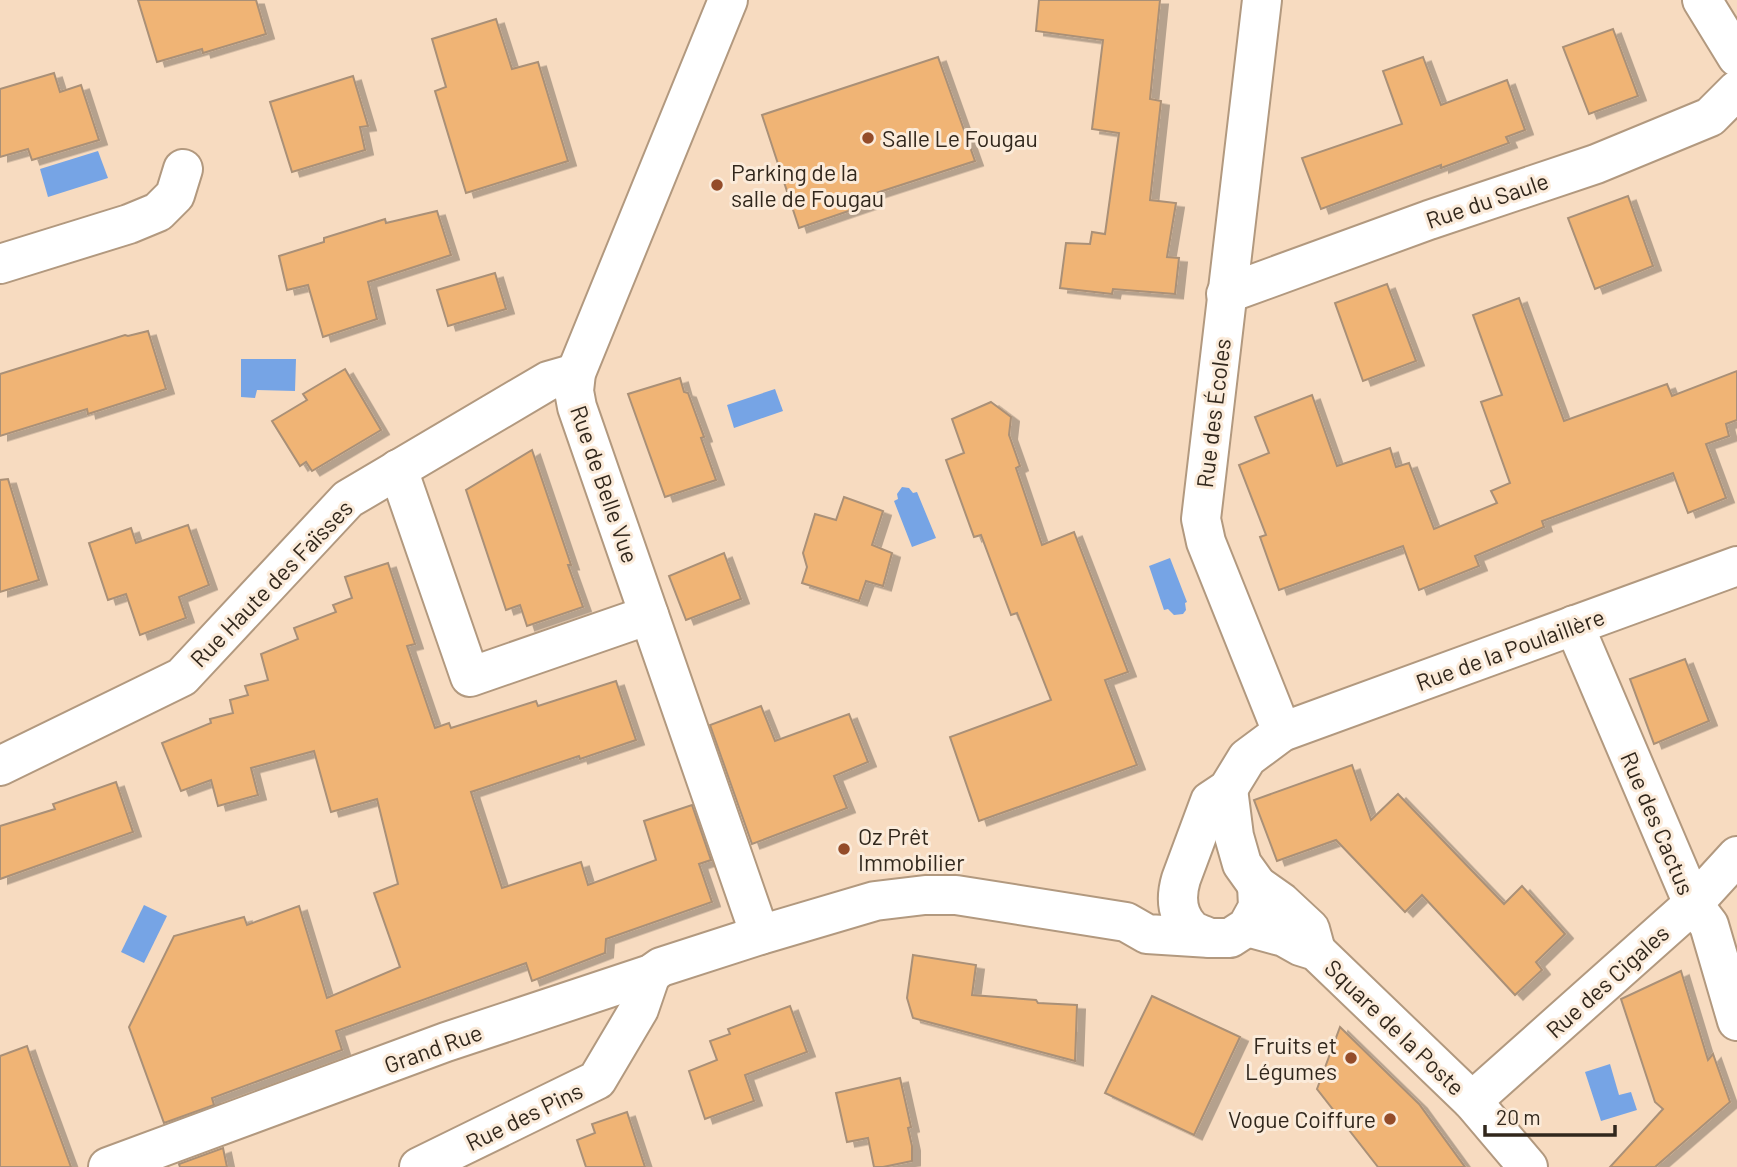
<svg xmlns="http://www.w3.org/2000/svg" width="1737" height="1167" viewBox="0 0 1737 1167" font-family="Barlow,sans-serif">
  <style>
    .water { fill: #76a4e5 }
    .building { fill: #f0b474; stroke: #aa9077; stroke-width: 2; filter: url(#shadow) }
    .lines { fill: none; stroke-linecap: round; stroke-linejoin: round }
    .minor-casing { stroke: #b2997f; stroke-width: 42 }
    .minor { stroke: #fff; stroke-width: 38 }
    .poi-dot { fill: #944c29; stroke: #fbebda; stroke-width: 2.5 }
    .labels { text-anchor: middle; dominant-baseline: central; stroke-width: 6; stroke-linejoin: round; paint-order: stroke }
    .poi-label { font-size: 23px; fill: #31271c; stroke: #fbebda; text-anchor: start }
    .street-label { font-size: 23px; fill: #31271c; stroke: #fbebda }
  </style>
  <defs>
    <filter id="shadow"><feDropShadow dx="8" dy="4.5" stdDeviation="0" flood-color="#0004"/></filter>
  </defs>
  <rect width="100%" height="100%" fill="#f7dbc0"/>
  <g class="water">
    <path d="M 98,151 L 108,178 L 48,197 L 40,169 Z"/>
    <path d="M 241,359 L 296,359 L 295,391 L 257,390 L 255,398 L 241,397 Z"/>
    <path d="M 775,389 L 783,411 L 734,428 L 727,405 Z"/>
    <path d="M 902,487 L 909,488 L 913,493 L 917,492 L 936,538 L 912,547 L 894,501 L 898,499 L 897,494 Z"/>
    <path d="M 1170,558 L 1187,602 L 1185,603 L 1186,610 L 1183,614 L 1174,615 L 1168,609 L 1164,610 L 1149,566 Z"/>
    <path d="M 144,905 L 167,916 L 144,963 L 121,952 Z"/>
    <path d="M 1610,1064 L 1619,1095 L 1631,1092 L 1637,1110 L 1601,1121 L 1585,1072 Z"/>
  </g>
  <g class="building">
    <path d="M 138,0 L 256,0 L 266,34 L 203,53 L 202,49 L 157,62 Z"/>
    <path d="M 1039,0 L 1160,0 L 1150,99 L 1161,101 L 1150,200 L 1176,203 L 1167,257 L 1179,258 L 1175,294 L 1113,289 L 1112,294 L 1060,288 L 1066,243 L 1090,244 L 1092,232 L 1105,234 L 1119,133 L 1092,129 L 1103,40 L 1036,31 Z"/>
    <path d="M 496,19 L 512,69 L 538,62 L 568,161 L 466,193 L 435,91 L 446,87 L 432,39 Z"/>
    <path d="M 1613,29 L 1638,96 L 1589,114 L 1563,47 Z"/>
    <path d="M 938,57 L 975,161 L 867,196 L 869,204 L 799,228 L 762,115 Z"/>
    <path d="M 1423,57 L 1441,105 L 1507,80 L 1525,130 L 1506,137 L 1509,143 L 1441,168 L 1441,165 L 1321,209 L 1302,158 L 1402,124 L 1383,71 Z"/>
    <path d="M 54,73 L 60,92 L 81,85 L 99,140 L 32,160 L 28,149 L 0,157 L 0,89 Z"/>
    <path d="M 353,76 L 368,126 L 360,127 L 365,150 L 292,172 L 270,102 Z"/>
    <path d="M 1628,196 L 1653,266 L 1595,289 L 1568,218 Z"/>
    <path d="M 437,211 L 451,255 L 368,282 L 377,319 L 323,337 L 308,285 L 287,290 L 279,256 L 324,242 L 324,238 L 385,219 L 386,223 Z"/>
    <path d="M 495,273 L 506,309 L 448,326 L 437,290 Z"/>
    <path d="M 1387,284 L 1416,361 L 1363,381 L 1335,303 Z"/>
    <path d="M 1519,298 L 1564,421 L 1667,384 L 1672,396 L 1737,371 L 1737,420 L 1726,424 L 1729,436 L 1706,444 L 1726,498 L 1688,513 L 1673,473 L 1542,521 L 1544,527 L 1475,556 L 1479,566 L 1419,590 L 1403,546 L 1279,590 L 1260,537 L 1266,535 L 1239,465 L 1269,453 L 1255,417 L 1312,395 L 1337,466 L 1390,448 L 1396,467 L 1409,463 L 1434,529 L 1497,503 L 1491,491 L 1510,483 L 1481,402 L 1502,395 L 1473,315 Z"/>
    <path d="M 148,331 L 166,389 L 88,414 L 87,409 L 0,436 L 0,374 L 125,335 L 128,336 Z"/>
    <path d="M 345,369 L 381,430 L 312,471 L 306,462 L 300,466 L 272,421 L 307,400 L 303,394 Z"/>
    <path d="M 680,378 L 684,392 L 688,393 L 704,437 L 701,438 L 716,480 L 665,497 L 628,394 Z"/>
    <path d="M 991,402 L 1011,417 L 1009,435 L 1020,466 L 1016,468 L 1042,545 L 1074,532 L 1128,672 L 1105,680 L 1137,765 L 979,821 L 950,737 L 1051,700 L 1017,613 L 1011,615 L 981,535 L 974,537 L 946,460 L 964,453 L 952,419 Z"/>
    <path d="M 532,450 L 571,565 L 568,565 L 583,607 L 527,626 L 520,605 L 506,610 L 466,490 Z"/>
    <path d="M 8,479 L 39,580 L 0,592 L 0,480 Z"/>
    <path d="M 844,497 L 883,511 L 872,545 L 892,553 L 883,586 L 866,581 L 859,601 L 802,583 L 807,567 L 803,553 L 815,514 L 836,520 Z"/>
    <path d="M 188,525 L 209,585 L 179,597 L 186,618 L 140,635 L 126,594 L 108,600 L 89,543 L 131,528 L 136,543 Z"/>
    <path d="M 724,553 L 741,599 L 686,620 L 669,576 Z"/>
    <path d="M 388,563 L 415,644 L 407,646 L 435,728 L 449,723 L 451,728 L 536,701 L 538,706 L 616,681 L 636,740 L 580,759 L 579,756 L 471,792 L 502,888 L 581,862 L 588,885 L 656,860 L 644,821 L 692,805 L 711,860 L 699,864 L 712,902 L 606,939 L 605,953 L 532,981 L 526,963 L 336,1031 L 342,1050 L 212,1098 L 214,1105 L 164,1123 L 129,1027 L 174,936 L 244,917 L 247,925 L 299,906 L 327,998 L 400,967 L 374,893 L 398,884 L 377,799 L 331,812 L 314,751 L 251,768 L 258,795 L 218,806 L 211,780 L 181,791 L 162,743 L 211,723 L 210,719 L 233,713 L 230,700 L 248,695 L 245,686 L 268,680 L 261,654 L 298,639 L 294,628 L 336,612 L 333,605 L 352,598 L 345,577 Z"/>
    <path d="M 1685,659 L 1709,721 L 1654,744 L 1630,679 Z"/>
    <path d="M 761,706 L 775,741 L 849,714 L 868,762 L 834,776 L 847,808 L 752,844 L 710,725 Z"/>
    <path d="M 1352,765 L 1371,820 L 1398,794 L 1504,904 L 1522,886 L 1565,934 L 1536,962 L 1542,970 L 1515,995 L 1422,895 L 1405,912 L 1336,840 L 1277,861 L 1254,800 Z"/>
    <path d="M 116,782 L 133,832 L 0,879 L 0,826 L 55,809 L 53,804 Z"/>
    <path d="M 913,955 L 976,965 L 972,995 L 1036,1000 L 1038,1003 L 1077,1005 L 1075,1061 L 913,1018 L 907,998 Z"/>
    <path d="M 1681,971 L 1708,1060 L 1713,1054 L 1730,1102 L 1655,1167 L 1610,1167 L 1663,1109 L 1655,1102 L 1621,999 Z"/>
    <path d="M 1152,996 L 1240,1037 L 1194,1135 L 1105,1093 Z"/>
    <path d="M 790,1006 L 807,1052 L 745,1075 L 754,1101 L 705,1119 L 689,1071 L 717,1060 L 710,1041 L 730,1034 L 728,1029 Z"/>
    <path d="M 1340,1027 L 1419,1104 L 1465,1167 L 1378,1167 L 1317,1089 Z"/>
    <path d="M 27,1046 L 35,1069 L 71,1167 L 0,1167 L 0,1056 Z"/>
    <path d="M 900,1078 L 911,1127 L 908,1128 L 912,1146 L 912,1161 L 883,1167 L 874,1167 L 868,1138 L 847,1142 L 836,1093 Z"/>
    <path d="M 627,1112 L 645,1167 L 586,1167 L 577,1140 L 595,1133 L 592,1124 Z"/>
    <path d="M 223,1148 L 227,1167 L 180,1167 L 179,1164 Z"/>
  </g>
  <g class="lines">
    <defs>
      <g id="minor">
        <path d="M 728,0 L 576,373 L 574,391 L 577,407 L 760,935"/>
        <path d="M 1262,0 L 1201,519 L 1206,542 L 1282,732"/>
        <path d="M 1702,0 L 1737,57"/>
        <path d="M 0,264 L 129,224 L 158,212 L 175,195 L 183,169"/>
        <path d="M 1226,294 L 1429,220 L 1596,164 L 1710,117 L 1737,90"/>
        <path d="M 398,469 L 470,677 L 649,615"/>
        <path d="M 1574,625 L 1693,904 L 1709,925 L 1737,1021"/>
        <path d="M 0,766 L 182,677 L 348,499 L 548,381 L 576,373"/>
        <path d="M 1228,789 L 1234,836 L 1242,864 L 1257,885 L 1281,902 L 1310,929 L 1316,951"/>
        <path d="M 1247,927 L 1284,937 L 1300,946 L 1316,951 L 1472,1101 L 1528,1167"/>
        <path d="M 1210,938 C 1204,935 1195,933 1190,928 C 1176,914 1176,896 1181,879 L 1210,801 L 1228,789 L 1247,758 L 1282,732 L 1737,566"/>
        <path d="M 1472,1101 L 1693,904 L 1737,856"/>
        <path d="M 108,1167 L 446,1042 L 651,974 L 661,967 L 760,935 L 875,901 L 925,895 L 956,895 L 1126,922 L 1147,934 L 1210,938 L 1230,938 L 1247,927 L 1258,907 L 1257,885"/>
        <path d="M 419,1167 L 597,1080 L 639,1009 L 651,974"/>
      </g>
    </defs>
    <use href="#minor" class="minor-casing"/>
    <use href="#minor" class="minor"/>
  </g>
  <g class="poi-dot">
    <circle cx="868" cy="138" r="7"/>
    <circle cx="717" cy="185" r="7"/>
    <circle cx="844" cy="849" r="7"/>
    <circle cx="1351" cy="1058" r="7"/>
    <circle cx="1390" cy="1119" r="7"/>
  </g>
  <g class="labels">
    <g class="poi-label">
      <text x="882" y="138">Salle Le Fougau</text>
      <text x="731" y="172">Parking de la<tspan x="731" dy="26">salle de Fougau</tspan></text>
      <text x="858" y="836">Oz Prêt<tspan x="858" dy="26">Immobilier</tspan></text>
      <text x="1337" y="1045" text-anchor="end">Fruits et<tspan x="1337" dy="26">Légumes</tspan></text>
      <text x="1376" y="1119" text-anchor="end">Vogue Coiffure</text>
    </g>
    <g class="street-label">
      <text transform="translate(1487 200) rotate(-19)">Rue du Saule</text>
      <text transform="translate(1213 413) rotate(-83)">Rue des Écoles</text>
      <text transform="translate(605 484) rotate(71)">Rue de Belle Vue</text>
      <text transform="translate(271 583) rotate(-46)">Rue Haute des Faïsses</text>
      <text transform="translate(1510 649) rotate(-20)">Rue de la Poulaillère</text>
      <text transform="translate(1658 823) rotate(67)">Rue des Cactus</text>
      <text transform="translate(1607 981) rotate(-42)">Rue des Cigales</text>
      <text transform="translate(1395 1027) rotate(44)">Square de la Poste</text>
      <text transform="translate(433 1048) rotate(-20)">Grand Rue</text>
      <text transform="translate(524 1116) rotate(-26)">Rue des Pins</text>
    </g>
  </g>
  <path d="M1485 1125v10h130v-10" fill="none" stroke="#31271c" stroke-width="3.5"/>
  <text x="1496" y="1125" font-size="21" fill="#31271c" stroke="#fbebda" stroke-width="5" paint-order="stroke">20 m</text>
</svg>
